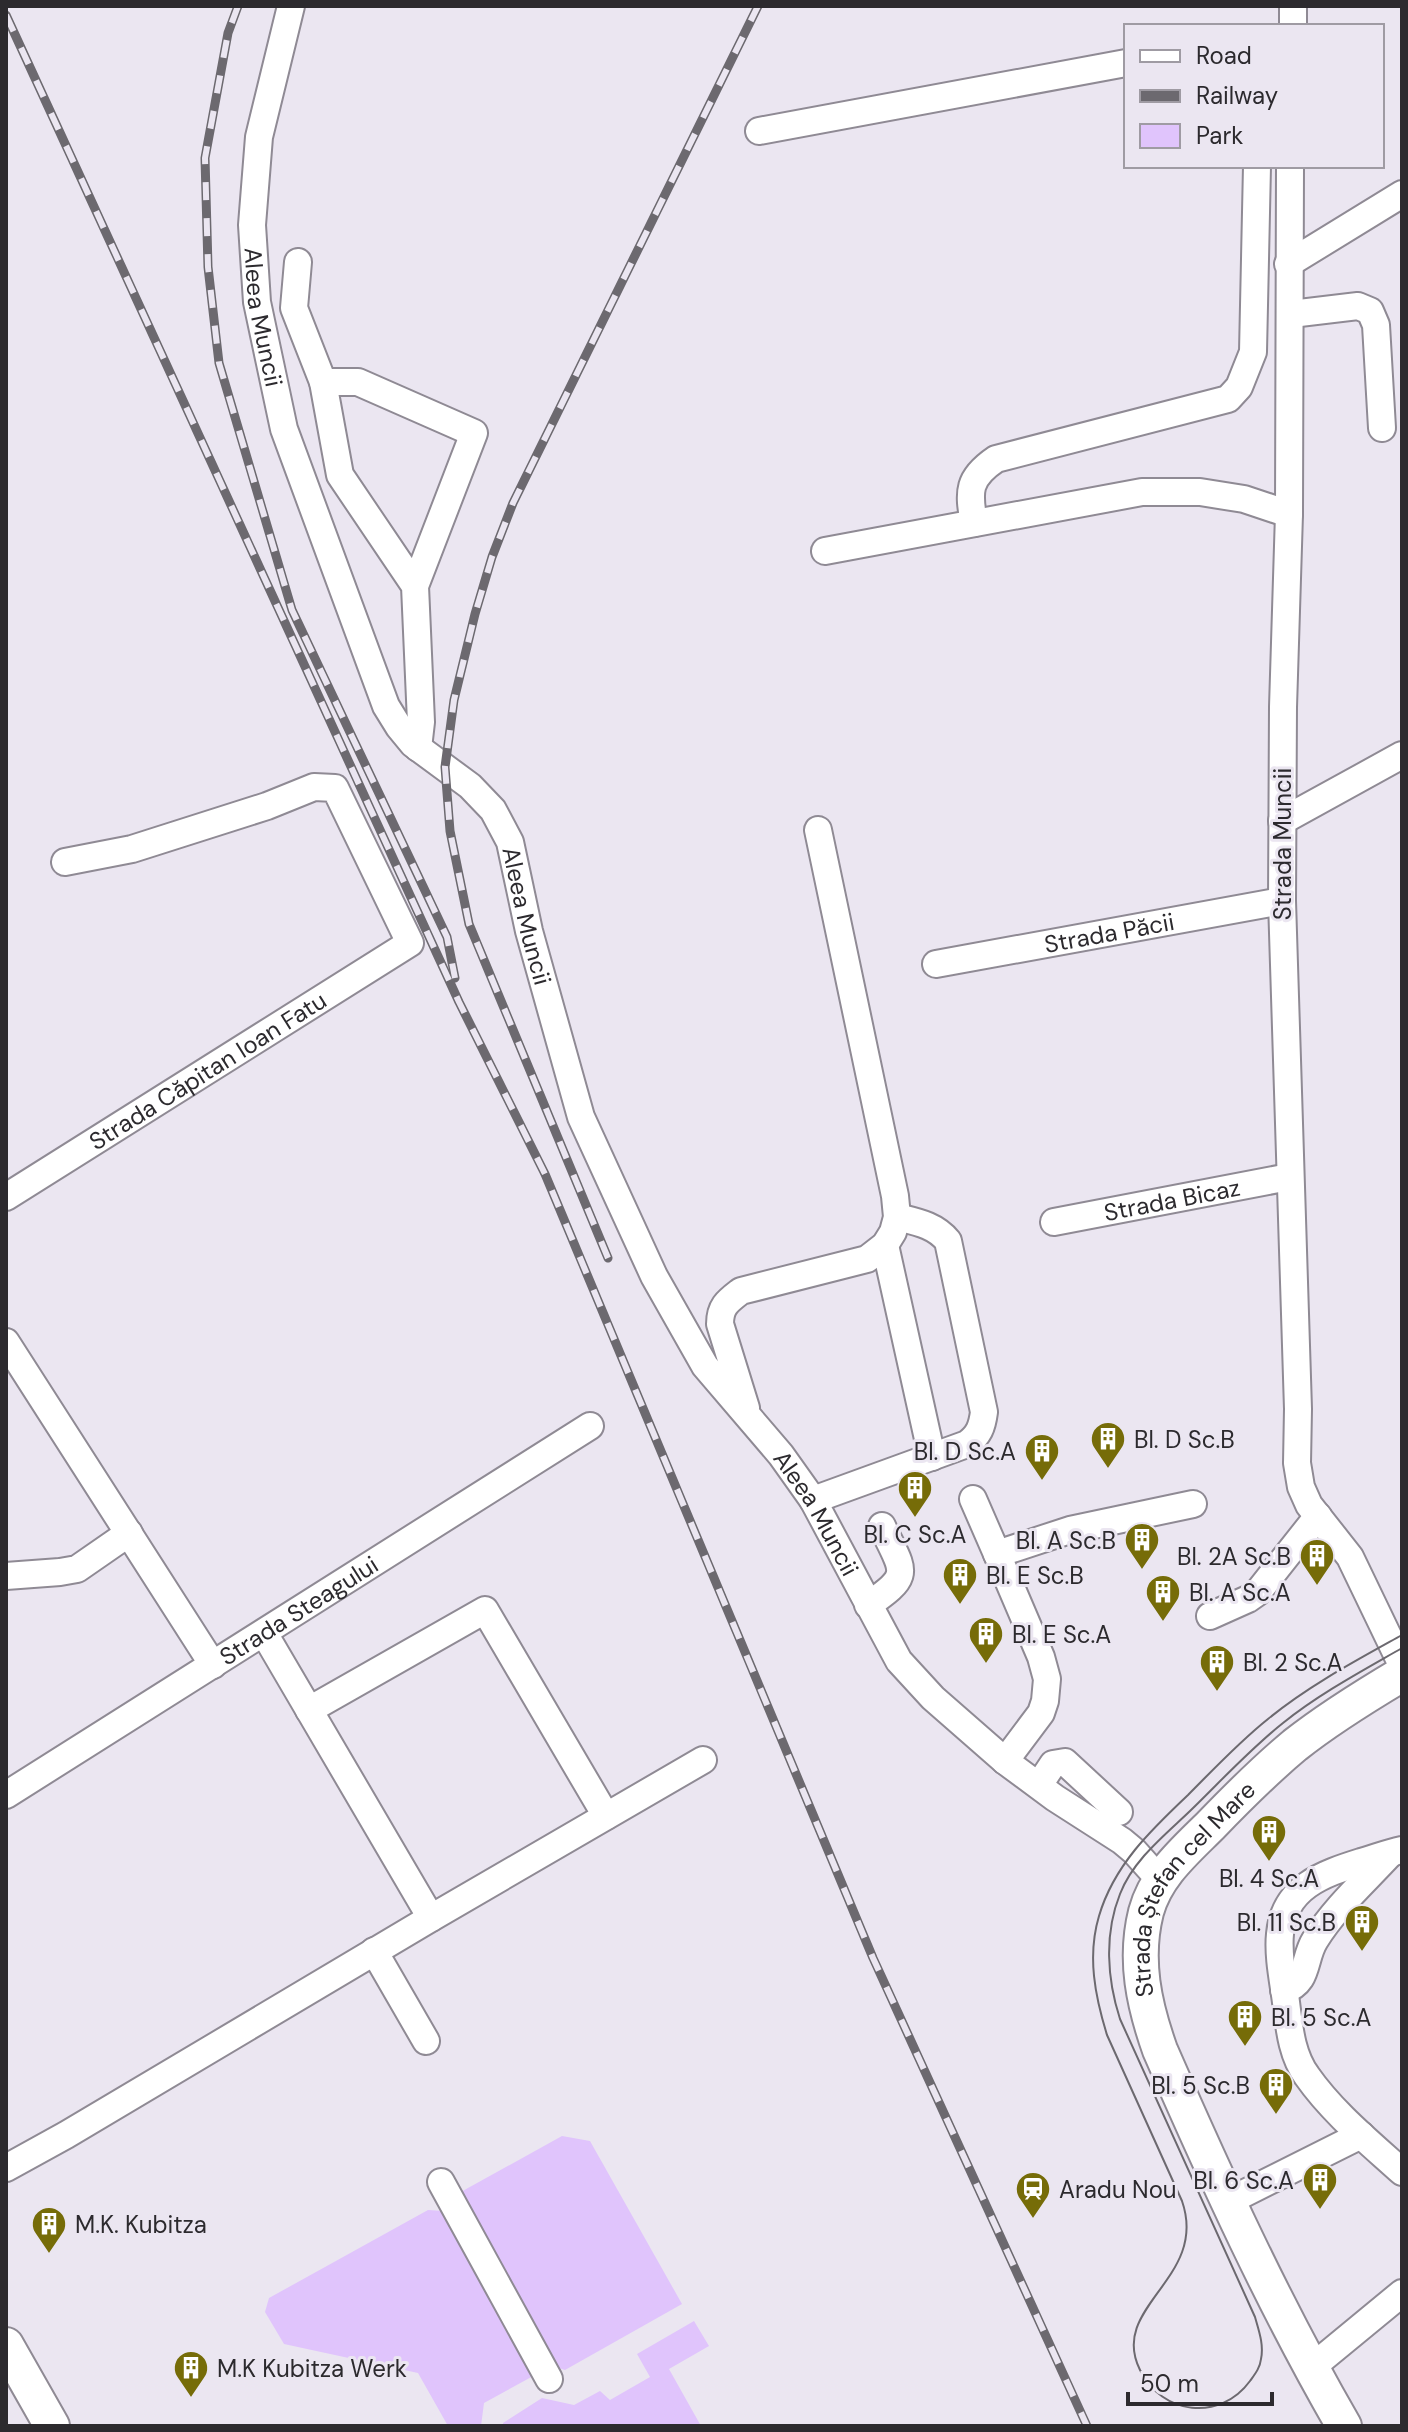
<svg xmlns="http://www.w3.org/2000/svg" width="1408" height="2432" viewBox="0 0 1408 2432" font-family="'DM Sans',sans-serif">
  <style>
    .green { fill: #e0c4fc }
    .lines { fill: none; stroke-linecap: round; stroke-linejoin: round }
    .minor-casing { stroke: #8f8a94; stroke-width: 30 }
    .major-casing { stroke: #8f8a94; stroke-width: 38 }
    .minor { stroke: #fff; stroke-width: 26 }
    .major { stroke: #fff; stroke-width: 34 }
    .tram { stroke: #6c696f; stroke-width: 2 }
    .rail-casing { stroke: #6c696f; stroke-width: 9 }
    .rail { stroke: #ebe6f1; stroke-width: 6; stroke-dasharray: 18; stroke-linecap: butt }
    .labels { text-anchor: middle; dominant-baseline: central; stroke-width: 6; stroke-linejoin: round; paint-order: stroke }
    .street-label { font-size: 24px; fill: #2c2a2e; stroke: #ebe6f1 }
    .poi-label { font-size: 24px; fill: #2c2a2e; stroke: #ebe6f1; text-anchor: start }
  </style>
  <rect width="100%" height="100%" fill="#ebe6f1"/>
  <g class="green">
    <path d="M 562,2136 L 590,2141 L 682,2304 L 565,2370 L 553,2366 L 459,2193 Z"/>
    <path d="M 428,2210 L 443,2211 L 535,2375 L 484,2403 L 481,2426 L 448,2426 L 418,2373 L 284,2344 L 265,2312 L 269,2298 Z"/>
    <path d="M 694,2321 L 709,2346 L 669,2369 L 701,2426 L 503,2426 L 503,2423 L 542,2398 L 574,2405 L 600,2391 L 610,2400 L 650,2377 L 637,2354 Z"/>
  </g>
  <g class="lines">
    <defs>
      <g id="minor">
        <path id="s1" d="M 291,6 L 259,137 L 252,225 L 257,302 L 284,429 L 386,706 L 399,727 L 413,744 L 470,786 L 493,810 L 510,842 L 529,931 L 581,1117 L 654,1276 L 705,1366 L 781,1455 L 813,1500 L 899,1661 L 933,1698 L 1005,1761 L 1055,1798 L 1122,1841 L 1134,1851 L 1160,1880"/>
        <path d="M 1293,26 L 1293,6"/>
        <path d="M 759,131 L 1126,63"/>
        <path d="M 1290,166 L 1289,514 L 1283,707 L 1282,901 L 1298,1409 L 1297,1463 L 1301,1487 L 1309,1505 L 1350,1557 L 1402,1665"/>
        <path d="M 298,262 L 294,308 L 323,382"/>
        <path d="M 1288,264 L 1402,194"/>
        <path d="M 1291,314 L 1358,306 L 1370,311 L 1376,325 L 1382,428"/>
        <path d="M 974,523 C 968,491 968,478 996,459 L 1228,399 L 1239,387 L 1253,352 L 1257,166"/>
        <path d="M 825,551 L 1142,492 L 1200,492 L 1244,499 L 1289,514"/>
        <path d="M 415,586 L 474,433 L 358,382 L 323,382 L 340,475 L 415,586 L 421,722 L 418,748"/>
        <path d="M 1282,821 L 1402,755"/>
        <path id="s2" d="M 936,964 L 1282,901"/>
        <path id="s3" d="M 6,1197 L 410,943 L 335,788 L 314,787 L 267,806 L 132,849 L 65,862"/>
        <path id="s4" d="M 1054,1222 L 1289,1177"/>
        <path d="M 885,1245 L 932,1457"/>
        <path d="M 6,1342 L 213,1665"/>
        <path d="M 746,1408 L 720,1324 C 720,1306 728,1301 741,1291 L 867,1259 L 885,1245 L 893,1232 L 897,1217 L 895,1196 L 818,830"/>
        <path d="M 973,1499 L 997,1554"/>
        <path d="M 813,1500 L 967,1444 C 979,1435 982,1427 984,1412 L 948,1241 C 935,1225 917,1222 897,1217"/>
        <path d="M 6,1576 L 60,1572 L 77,1569 L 129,1533"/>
        <path d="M 868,1605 C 914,1574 903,1572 882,1526"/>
        <path d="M 1210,1616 L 1248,1599 L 1258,1592 L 1318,1516"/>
        <path d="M 264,1633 L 431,1918"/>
        <path d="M 309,1710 L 485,1610 L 606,1816"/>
        <path d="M 1005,1761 L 1041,1713 L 1045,1701 L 1047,1679 L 1041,1657 L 997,1554 L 1070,1530 L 1193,1504"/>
        <path d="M 1039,1785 L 1053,1764 L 1065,1762 L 1119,1812"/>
        <path id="s5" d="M 6,1795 L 590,1426"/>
        <path d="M 1402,1850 C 1388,1853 1375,1858 1361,1862 C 1323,1874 1284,1887 1280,1934 C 1278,1953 1282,1975 1285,1995 C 1289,2022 1290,2053 1307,2076 C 1333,2113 1369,2142 1402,2172"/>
        <path d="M 374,1951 L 426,2041"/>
        <path d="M 1284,1990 C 1309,1983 1303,1959 1315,1940 C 1334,1909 1364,1882 1389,1855"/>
        <path d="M 6,2168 L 66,2135 L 431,1918 L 703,1760"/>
        <path d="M 441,2182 L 549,2379"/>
        <path d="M 1227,2202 L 1361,2135"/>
        <path d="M 1311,2368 L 1402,2293"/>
      </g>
      <g id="major">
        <path d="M 6,2345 L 52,2426"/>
        <path id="s6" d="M 1344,2426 C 1274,2305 1216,2178 1160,2050 C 1144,2005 1134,1960 1146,1912 C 1156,1875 1185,1851 1211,1825 C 1238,1797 1265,1770 1295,1745 C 1329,1718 1365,1696 1402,1674"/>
      </g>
    </defs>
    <use href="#minor" class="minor-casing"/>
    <use href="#major" class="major-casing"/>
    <use href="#minor" class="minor"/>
    <use href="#major" class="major"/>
    <path class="tram" d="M 1402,1635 C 1357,1660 1308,1686 1268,1719 C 1239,1742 1214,1769 1188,1795 C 1151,1830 1114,1865 1099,1916 C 1087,1956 1095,1996 1107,2035 L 1182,2201 C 1209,2279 1108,2306 1140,2370 C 1162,2415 1220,2422 1250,2381 C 1255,2374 1260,2368 1261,2359 C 1264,2345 1259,2331 1255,2317 L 1120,2019 C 1107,1979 1104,1934 1120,1894 C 1133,1860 1165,1835 1190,1811 C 1221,1781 1250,1749 1283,1723 C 1319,1694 1362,1671 1402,1648"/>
    <defs>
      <g id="rail">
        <path d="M 238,6 L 228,33 L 205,158 L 208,267 L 219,363 L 292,610 L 447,937 L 455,978"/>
        <path d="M 6,15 L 459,1002 L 545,1174 L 873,1958 L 1087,2426"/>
        <path d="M 608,1258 L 469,924 L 450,831 L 445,767 L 454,700 L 475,614 L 492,557 L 513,503 L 758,6"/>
      </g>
    </defs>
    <use href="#rail" class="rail-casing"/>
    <use href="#rail" class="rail"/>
  </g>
  <defs>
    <symbol id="building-pin" viewBox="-11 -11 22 30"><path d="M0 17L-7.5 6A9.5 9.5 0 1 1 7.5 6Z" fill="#766c08" stroke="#ebe6f1"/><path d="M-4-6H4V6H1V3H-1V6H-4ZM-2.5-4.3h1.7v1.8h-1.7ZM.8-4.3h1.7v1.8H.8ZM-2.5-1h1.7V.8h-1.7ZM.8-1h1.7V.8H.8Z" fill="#fff"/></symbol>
    <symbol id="station-pin" viewBox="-11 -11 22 30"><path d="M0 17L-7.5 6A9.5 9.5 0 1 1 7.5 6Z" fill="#766c08" stroke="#ebe6f1"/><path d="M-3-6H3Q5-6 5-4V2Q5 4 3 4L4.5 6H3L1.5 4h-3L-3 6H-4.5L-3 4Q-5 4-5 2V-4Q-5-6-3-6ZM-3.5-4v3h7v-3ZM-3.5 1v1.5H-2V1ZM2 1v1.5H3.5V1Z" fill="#fff"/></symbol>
  </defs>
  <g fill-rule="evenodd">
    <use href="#building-pin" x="1088" y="1419" width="40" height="54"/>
    <use href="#building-pin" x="1022" y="1431" width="40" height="54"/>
    <use href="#building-pin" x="895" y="1468" width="40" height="54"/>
    <use href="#building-pin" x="1122" y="1520" width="40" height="54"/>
    <use href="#building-pin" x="1297" y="1536" width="40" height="54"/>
    <use href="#building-pin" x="940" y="1555" width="40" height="54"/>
    <use href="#building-pin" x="1143" y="1572" width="40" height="54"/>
    <use href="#building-pin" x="966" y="1614" width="40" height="54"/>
    <use href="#building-pin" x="1197" y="1642" width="40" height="54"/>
    <use href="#building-pin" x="1249" y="1812" width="40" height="54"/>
    <use href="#building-pin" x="1342" y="1902" width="40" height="54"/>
    <use href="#building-pin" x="1225" y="1997" width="40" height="54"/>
    <use href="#building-pin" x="1256" y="2065" width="40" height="54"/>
    <use href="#building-pin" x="1300" y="2160" width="40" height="54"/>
    <use href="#station-pin" x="1013" y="2169" width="40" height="54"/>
    <use href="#building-pin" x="29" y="2204" width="40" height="54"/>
    <use href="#building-pin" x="171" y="2348" width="40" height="54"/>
  </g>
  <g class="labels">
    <g class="street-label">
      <text stroke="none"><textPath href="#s1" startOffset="316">Aleea Muncii</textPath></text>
      <text transform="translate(1282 844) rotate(-90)">Strada Muncii</text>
      <text stroke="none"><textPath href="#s1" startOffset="988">Aleea Muncii</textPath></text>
      <text stroke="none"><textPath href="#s2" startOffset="176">Strada Păcii</textPath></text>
      <text stroke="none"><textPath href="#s3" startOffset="238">Strada Căpitan Ioan Fatu</textPath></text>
      <text stroke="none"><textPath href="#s4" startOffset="120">Strada Bicaz</textPath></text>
      <text stroke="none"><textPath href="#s1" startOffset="1660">Aleea Muncii</textPath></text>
      <text stroke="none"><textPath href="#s5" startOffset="346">Strada Steagului</textPath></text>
      <text stroke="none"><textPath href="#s6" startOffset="600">Strada Ștefan cel Mare</textPath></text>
    </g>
    <g class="poi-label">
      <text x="1134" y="1439">Bl. D Sc.B</text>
      <text x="1016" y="1451" text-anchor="end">Bl. D Sc.A</text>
      <text x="915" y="1534" text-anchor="middle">Bl. C Sc.A</text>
      <text x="1116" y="1540" text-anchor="end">Bl. A Sc.B</text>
      <text x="1291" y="1556" text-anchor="end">Bl. 2A Sc.B</text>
      <text x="986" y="1575">Bl. E Sc.B</text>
      <text x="1189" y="1592">Bl. A Sc.A</text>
      <text x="1012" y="1634">Bl. E Sc.A</text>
      <text x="1243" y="1662">Bl. 2 Sc.A</text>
      <text x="1269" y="1878" text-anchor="middle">Bl. 4 Sc.A</text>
      <text x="1336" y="1922" text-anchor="end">Bl. 11 Sc.B</text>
      <text x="1271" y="2017">Bl. 5 Sc.A</text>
      <text x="1250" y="2085" text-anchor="end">Bl. 5 Sc.B</text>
      <text x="1294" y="2180" text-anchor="end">Bl. 6 Sc.A</text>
      <text x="1059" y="2189">Aradu Nou</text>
      <text x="75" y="2224">M.K. Kubitza</text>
      <text x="217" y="2368">M.K Kubitza Werk</text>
    </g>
  </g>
  <rect width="1408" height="2432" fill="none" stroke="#2c2a2e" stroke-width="16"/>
  <rect x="1124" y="24" width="260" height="144" fill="#ebe6f1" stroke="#9f9ba3" stroke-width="2"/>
  <rect x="1140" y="50" width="40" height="12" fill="#ffffff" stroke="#9f9ba3" stroke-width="2"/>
  <text x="1196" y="64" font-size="24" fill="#2c2a2e">Road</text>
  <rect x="1140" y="90" width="40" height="12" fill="#6c696f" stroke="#9f9ba3" stroke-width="2"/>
  <text x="1196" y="104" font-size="24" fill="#2c2a2e">Railway</text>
  <rect x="1140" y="124" width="40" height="24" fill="#e0c4fc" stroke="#9f9ba3" stroke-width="2"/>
  <text x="1196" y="144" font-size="24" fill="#2c2a2e">Park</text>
  <path d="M1128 2392v12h144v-12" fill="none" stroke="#2c2a2e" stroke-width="4"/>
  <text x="1140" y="2392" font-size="24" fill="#2c2a2e" stroke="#ebe6f1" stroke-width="6" paint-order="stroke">50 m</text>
</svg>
